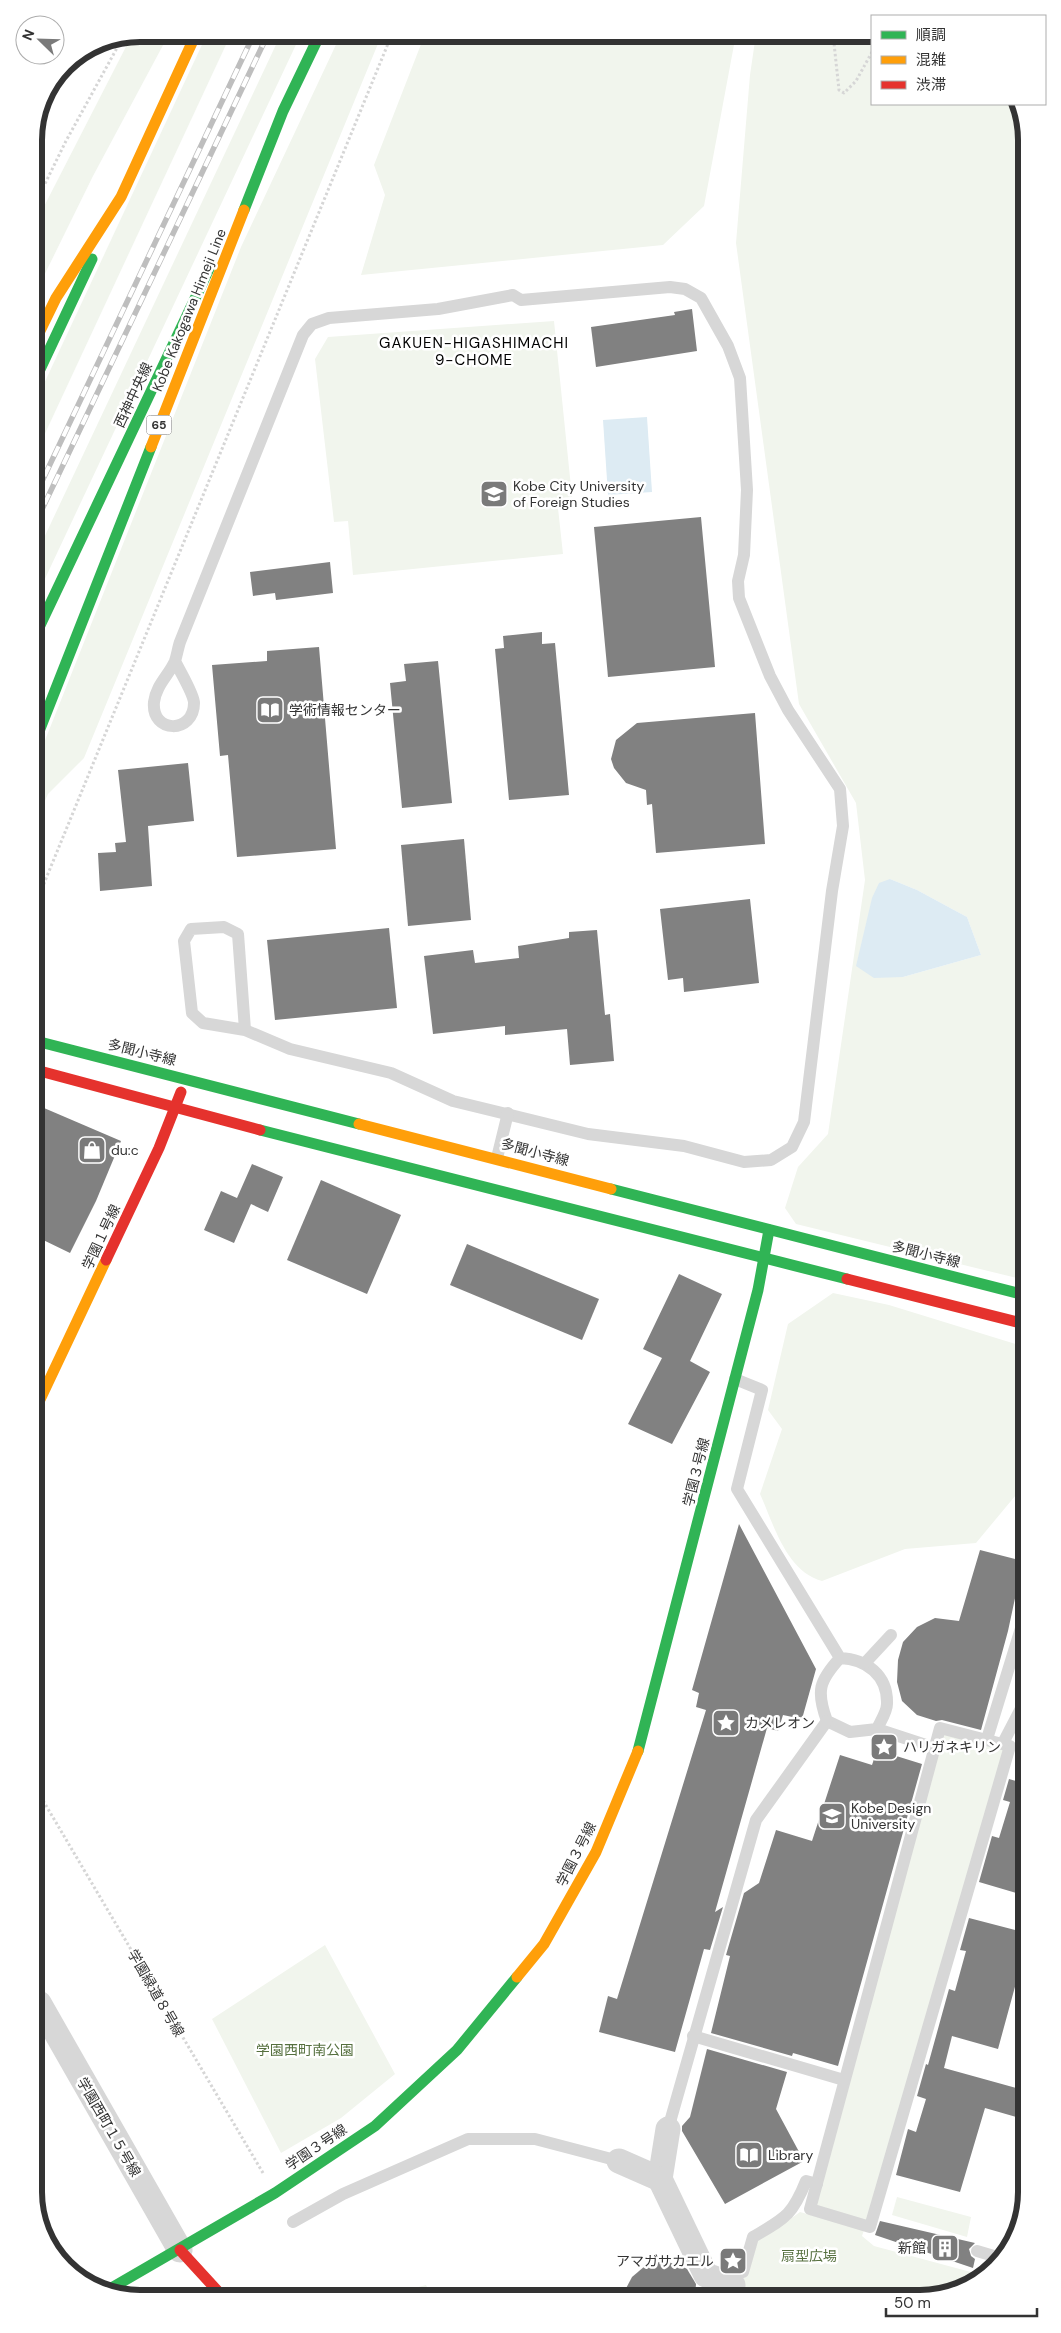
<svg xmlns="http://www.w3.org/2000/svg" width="1061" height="2333" viewBox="0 0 1061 2333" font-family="'DM Sans','Noto Sans JP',sans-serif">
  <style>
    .green { fill: #f1f5ed; fill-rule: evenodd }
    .water { fill: #ddebf3 }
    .building { fill: #818181 }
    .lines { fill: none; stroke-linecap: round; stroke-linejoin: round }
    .path { stroke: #d6d6d6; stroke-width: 3; stroke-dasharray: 2.5 2.5; stroke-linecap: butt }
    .lane { stroke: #d7d7d7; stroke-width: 12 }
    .street { stroke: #d7d7d7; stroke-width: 25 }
    .fast { stroke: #30b455; stroke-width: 11 }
    .slow { stroke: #ff9f0a; stroke-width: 11 }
    .jam { stroke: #e5322d; stroke-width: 11 }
    .rail-casing { stroke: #bebebe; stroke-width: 5.5 }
    .rail { stroke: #fff; stroke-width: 4; stroke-dasharray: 11; stroke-linecap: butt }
    .labels { text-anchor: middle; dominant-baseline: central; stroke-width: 5; stroke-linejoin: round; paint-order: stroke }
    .shield { fill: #fff; stroke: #707070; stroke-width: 1 }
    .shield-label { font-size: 12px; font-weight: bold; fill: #333 }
    .street-label { font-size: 14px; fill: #333; stroke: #fff }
    .poi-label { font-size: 14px; fill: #333; stroke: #fff; text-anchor: start }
    .park-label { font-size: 14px; fill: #56703f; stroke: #fff }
    .neighbourhood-label { font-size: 15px; letter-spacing: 1px; fill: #000; stroke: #fff }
    .rim { fill: none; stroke: #333; stroke-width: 6 }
  </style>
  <rect width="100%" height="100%" fill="#fff"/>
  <g class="green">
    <path d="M 140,34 L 169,34 L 93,176 L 34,296 L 34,226 L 132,35 Z"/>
    <path d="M 207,34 L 231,34 L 35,455 L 35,403 Z"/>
    <path d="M 281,34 L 301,34 L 35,600 L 35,557 Z"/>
    <path d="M 341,34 L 382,34 L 84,758 L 48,794 L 36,821 L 36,763 L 241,247 Z"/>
    <path d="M 425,34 L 736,34 L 704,206 L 663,245 L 361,275 L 385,195 L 374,165 Z"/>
    <path d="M 756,34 L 872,34 L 872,104 L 1020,104 L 1022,106 L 1025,1280 L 796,1224 L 785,1208 L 798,1167 L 828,1134 L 865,880 L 856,803 L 799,704 L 736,243 L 750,75 ZM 890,879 L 917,890 L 967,917 L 981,955 L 903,977 Z"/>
    <path d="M 554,321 L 572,497 L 557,499 L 563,554 L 353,575 L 348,521 L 334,522 L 315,359 L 328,337 Z"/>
    <path d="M 833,1293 L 889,1305 L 1025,1347 L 1025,1484 L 976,1543 L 905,1549 L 822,1581 C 786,1571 774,1525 760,1494 L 782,1429 L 768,1410 L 788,1324 Z"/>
    <path d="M 940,1728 L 1010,1746 L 870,2227 L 810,2209 Z"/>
    <path d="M 325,1945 L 395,2074 L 341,2118 L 281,2153 L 212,2019 Z"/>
    <path d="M 897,2197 L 971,2217 L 967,2237 L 892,2215 Z"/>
    <path d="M 800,2212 L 864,2230 L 862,2236 L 874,2246 L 982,2275 L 955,2294 L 739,2295 L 756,2239 L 775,2230 Z"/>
    <path d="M 426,2285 L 432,2297 L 380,2297 Z"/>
  </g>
  <g class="water">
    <path d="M 647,417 L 652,492 L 608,495 L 603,420 Z"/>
    <path d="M 890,879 L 917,890 L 967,917 L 981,955 L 903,977 L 874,978 L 856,966 L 872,898 L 879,883 Z"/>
  </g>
  <g class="building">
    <path d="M 692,309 L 697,351 L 596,367 L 591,327 L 675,315 L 674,312 Z"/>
    <path d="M 701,517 L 715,667 L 608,677 L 594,527 Z"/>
    <path d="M 330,562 L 333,593 L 276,600 L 275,593 L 253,596 L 250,572 Z"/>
    <path d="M 542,632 L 542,644 L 555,643 L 569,795 L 509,800 L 495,649 L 504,648 L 503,636 Z"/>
    <path d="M 319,647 L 336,849 L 237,857 L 228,755 L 220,756 L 212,665 L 267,661 L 267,651 Z"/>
    <path d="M 438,661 L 452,803 L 402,808 L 390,683 L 406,681 L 404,664 Z"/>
    <path d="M 755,713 L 765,844 L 656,853 L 652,804 L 647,805 L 646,790 L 626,783 L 614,768 L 611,759 L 616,740 L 637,723 Z"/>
    <path d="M 188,763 L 194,821 L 148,826 L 152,886 L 100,891 L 98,853 L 116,852 L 115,843 L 126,842 L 118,770 Z"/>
    <path d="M 464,839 L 471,920 L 408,926 L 401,845 Z"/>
    <path d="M 750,899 L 759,983 L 684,992 L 683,978 L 668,980 L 660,909 Z"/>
    <path d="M 389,928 L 397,1008 L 275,1020 L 267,940 Z"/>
    <path d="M 597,930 L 605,1015 L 610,1014 L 614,1061 L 570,1065 L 567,1029 L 505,1035 L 505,1026 L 433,1034 L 424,956 L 473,950 L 475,963 L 519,958 L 518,946 L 569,938 L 569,932 Z"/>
    <path d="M 37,1105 L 121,1141 L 96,1201 L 70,1253 L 37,1237 Z"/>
    <path d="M 252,1164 L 283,1177 L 268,1212 L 251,1204 L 234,1243 L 204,1230 L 221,1191 L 237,1198 Z"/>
    <path d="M 321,1180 L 401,1215 L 367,1294 L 287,1260 Z"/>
    <path d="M 467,1244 L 599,1299 L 582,1340 L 450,1285 Z"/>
    <path d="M 679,1274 L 722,1294 L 690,1361 L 710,1372 L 672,1444 L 628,1424 L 662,1358 L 643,1349 Z"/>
    <path d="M 739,1524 L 816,1669 L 802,1719 L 783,1715 L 778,1731 L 767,1728 L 715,1912 L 723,1907 L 710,1950 L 704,1949 L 675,2052 L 599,2032 L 608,1996 L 617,1999 L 706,1710 L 696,1707 L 699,1693 L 692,1690 Z"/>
    <path d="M 980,1550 L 1023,1561 L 1008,1631 L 981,1730 L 942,1720 L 936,1721 L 917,1715 L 902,1701 L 897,1682 L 898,1660 L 903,1642 L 917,1627 L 935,1618 L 959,1621 Z"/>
    <path d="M 877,1750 L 922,1764 L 838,2066 L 793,2053 L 792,2056 L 711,2033 L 730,1956 L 726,1955 L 744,1893 L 759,1883 L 776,1830 L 812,1841 L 840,1755 L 872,1765 Z"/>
    <path d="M 1021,1761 L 1026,1761 L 1026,1896 L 979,1882 L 992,1836 L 999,1838 L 1010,1802 L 1003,1800 L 1009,1779 L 1016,1781 Z"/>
    <path d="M 969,1918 L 1027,1933 L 1027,1962 L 1022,1961 L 998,2049 L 952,2036 L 944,2068 L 1027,2091 L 1027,2120 L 985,2108 L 960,2192 L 896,2175 L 908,2129 L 916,2132 L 926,2099 L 917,2096 L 926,2064 L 928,2065 L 949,1989 L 955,1991 L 966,1951 L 960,1950 Z"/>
    <path d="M 707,2049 L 787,2072 L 776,2109 L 804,2161 L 725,2204 L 682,2131 L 682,2126 L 690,2117 Z"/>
    <path d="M 880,2221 L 975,2243 L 969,2249 L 971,2256 L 975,2259 L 973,2268 L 875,2235 Z"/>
    <path d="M 663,2261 L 680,2265 L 687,2269 L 696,2284 L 695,2295 L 622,2296 L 632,2277 L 645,2266 Z"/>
  </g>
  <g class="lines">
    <g class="path">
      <path d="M 833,34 L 839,90 L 844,93 L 856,81 L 872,52"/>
      <path d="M 34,206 L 66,141 L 123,37"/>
      <path d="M 36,903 L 392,34"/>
      <path d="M 38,1792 L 263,2173"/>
    </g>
    <g class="lane">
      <path d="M 175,661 C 179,670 194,694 194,703 C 194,734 151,734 154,702 C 156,685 169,675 175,661 C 177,655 178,648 180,642 L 303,335 L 312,324 L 329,318 L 438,309 L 513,295 L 521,300 L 670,287 L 685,289 L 701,298 L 728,346 L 740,378 L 747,490 L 744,555 L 738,581 L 739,598 L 770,676 L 788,710 L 840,789 L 843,826 L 832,891 L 804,1122 L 792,1147 L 771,1160 L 744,1162 L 684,1146 L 588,1134 L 453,1101 L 391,1073 L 290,1049 L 245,1030 L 238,934 L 224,927 L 191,929 L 184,941 L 192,1013 L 203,1023 L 245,1030"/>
      <path d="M 497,1158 L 508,1113"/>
      <path d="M 735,1379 L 762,1390 L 737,1489 L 840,1658 C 866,1659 888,1675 887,1704 C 887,1712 880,1722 877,1729 L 850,1732 L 827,1721 C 816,1691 819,1681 840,1658"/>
      <path d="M 865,1663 L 891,1635"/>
      <path d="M 940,1728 L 1010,1746 L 870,2227 L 810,2209 Z"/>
      <path d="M 877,1729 L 935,1748"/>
      <path d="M 987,1739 L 1026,1612"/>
      <path d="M 1003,1743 L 1026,1699"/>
      <path d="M 693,2036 L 844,2080"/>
      <path d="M 668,2129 L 756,1820 L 827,1721"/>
      <path d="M 293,2222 L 343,2194 L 468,2139 L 535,2139 L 619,2161"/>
      <path d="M 977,2251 L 1004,2259"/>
      <path d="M 732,2288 L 737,2270 L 743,2272 L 753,2237 C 785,2218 792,2216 806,2181 L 817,2184"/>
    </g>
    <g class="street">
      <path d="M 39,2003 L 180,2250"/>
      <path d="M 619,2161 L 660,2179 L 668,2129"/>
      <path d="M 660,2179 L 706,2275 L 733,2285"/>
    </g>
    <g class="fast">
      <path d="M 244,210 L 283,111 L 320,34"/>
      <path d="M 35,380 L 92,259"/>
      <path d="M 35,636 L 209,269"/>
      <path d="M 36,739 L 151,447"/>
      <path d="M 36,1041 L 359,1124"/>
      <path d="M 260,1130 L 847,1279"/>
      <path d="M 611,1189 L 1025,1295"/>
      <path d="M 638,1751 L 758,1290 L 769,1230"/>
      <path d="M 108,2290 L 275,2193 L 375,2126 L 457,2050 L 517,1977"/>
    </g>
    <g class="slow">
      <path d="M 35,341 L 56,298 L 121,197 L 196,34"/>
      <path d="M 151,447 L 244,210"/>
      <path d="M 359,1124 L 611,1189"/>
      <path d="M 37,1406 L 106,1260"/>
      <path d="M 517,1977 L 544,1944 L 596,1852 L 638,1751"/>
    </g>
    <g class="jam">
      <path d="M 36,1070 L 260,1130"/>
      <path d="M 106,1260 L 159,1148 L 181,1092"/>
      <path d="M 847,1279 L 1025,1324"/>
      <path d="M 180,2250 L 224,2298"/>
    </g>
    <defs>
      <g id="rail">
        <path d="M 35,496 L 254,34"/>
        <path d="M 35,524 L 268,34"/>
      </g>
    </defs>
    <use href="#rail" class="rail-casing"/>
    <use href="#rail" class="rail"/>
  </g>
  <defs>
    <symbol id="university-square" viewBox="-11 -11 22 22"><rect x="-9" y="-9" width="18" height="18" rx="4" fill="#7a7a7a" stroke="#fff"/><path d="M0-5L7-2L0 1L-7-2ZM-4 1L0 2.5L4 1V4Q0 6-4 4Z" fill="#fff"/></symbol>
    <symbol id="library-square" viewBox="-11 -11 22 22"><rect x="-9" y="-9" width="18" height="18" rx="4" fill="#7a7a7a" stroke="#fff"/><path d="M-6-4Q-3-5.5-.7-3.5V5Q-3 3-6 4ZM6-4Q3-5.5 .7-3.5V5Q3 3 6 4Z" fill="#fff"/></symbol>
    <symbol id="shop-square" viewBox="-11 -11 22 22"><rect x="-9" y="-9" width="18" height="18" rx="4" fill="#7a7a7a" stroke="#fff"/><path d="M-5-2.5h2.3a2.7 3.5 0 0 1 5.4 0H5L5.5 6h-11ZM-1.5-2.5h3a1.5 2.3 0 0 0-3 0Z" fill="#fff"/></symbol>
    <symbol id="sight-square" viewBox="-11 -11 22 22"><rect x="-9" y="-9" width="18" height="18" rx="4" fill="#7a7a7a" stroke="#fff"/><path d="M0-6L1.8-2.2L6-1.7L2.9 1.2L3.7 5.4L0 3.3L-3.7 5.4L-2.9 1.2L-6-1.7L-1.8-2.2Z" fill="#fff"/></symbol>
    <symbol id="building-square" viewBox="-11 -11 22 22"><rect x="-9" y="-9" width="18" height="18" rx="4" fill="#7a7a7a" stroke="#fff"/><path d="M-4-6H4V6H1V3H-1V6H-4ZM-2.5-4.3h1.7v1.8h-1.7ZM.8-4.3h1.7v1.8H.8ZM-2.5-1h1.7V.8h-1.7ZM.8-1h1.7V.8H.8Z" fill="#fff"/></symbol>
  </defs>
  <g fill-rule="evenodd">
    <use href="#university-square" x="478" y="478" width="32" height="32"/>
    <use href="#library-square" x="254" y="694" width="32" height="32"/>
    <use href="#shop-square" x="76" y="1134" width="32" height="32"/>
    <use href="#sight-square" x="710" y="1707" width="32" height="32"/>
    <use href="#sight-square" x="868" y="1731" width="32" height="32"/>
    <use href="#university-square" x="816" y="1800" width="32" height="32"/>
    <use href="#library-square" x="733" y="2139" width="32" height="32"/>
    <use href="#building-square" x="929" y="2232" width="32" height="32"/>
    <use href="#sight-square" x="717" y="2245" width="32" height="32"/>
  </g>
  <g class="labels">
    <rect class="shield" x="146.5" y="415.5" width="25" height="19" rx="4"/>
    <g class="shield-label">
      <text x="159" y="425">65</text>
    </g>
    <g class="street-label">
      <text transform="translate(189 310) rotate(-68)">Kobe Kakogawa Himeji Line</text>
      <text transform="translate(133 395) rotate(-65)">西神中央線</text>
      <text transform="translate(142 1052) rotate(14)">多聞小寺線</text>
      <text transform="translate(535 1152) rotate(15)">多聞小寺線</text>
      <text transform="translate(101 1237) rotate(-65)">学園１号線</text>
      <text transform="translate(926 1254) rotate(14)">多聞小寺線</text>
      <text transform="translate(696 1472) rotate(-76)">学園３号線</text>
      <text transform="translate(576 1854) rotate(-63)">学園３号線</text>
      <text transform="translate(156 1993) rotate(60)">学園緑道８号線</text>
      <text transform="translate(109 2127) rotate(60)">学園西町１５号線</text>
      <text transform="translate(316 2147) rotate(-34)">学園３号線</text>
    </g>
    <g class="poi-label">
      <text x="513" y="486">Kobe City University<tspan x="513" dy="16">of Foreign Studies</tspan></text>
      <text x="289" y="710">学術情報センター</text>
      <text x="111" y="1150">du:c</text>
      <text x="745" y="1723">カメレオン</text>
      <text x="903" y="1747">ハリガネキリン</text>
      <text x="851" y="1808">Kobe Design<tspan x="851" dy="16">University</tspan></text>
      <text x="768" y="2155">Library</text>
      <text x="926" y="2248" text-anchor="end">新館</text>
      <text x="714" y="2261" text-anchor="end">アマガサカエル</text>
    </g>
    <g class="park-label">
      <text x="305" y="2050">学園西町南公園</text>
      <text x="809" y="2256">扇型広場</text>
    </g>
    <g class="neighbourhood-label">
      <text x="474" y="343">GAKUEN-HIGASHIMACHI<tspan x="474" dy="17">9-CHOME</tspan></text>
    </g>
  </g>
  <path d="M0 0H1061V2333H0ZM140 42H920A98 98 0 0 1 1018 140V2192A98 98 0 0 1 920 2290H140A98 98 0 0 1 42 2192V140A98 98 0 0 1 140 42Z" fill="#fff" fill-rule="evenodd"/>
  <path class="rim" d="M140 42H920A98 98 0 0 1 1018 140V2192A98 98 0 0 1 920 2290H140A98 98 0 0 1 42 2192V140A98 98 0 0 1 140 42Z"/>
  <rect x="871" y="15" width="175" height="90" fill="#ffffff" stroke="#adadad"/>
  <rect x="881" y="31" width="25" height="8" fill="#30b455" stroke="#adadad"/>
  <text x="916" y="40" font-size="15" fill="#333333">順調</text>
  <rect x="881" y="56" width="25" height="8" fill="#ff9f0a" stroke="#adadad"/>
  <text x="916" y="65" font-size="15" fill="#333333">混雑</text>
  <rect x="881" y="81" width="25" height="8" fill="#e5322d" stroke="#adadad"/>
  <text x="916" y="90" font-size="15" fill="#333333">渋滞</text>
  <g transform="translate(40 40) rotate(293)"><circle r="24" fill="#ffffff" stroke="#adadad"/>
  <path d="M0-4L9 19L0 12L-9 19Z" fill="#7a7a7a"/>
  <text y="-8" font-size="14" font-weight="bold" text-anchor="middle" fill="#333333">N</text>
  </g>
  <path d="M886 2308v8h151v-8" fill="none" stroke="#333333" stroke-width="2.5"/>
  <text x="894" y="2308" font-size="15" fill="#333333" stroke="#ffffff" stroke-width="4" paint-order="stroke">50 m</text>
</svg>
